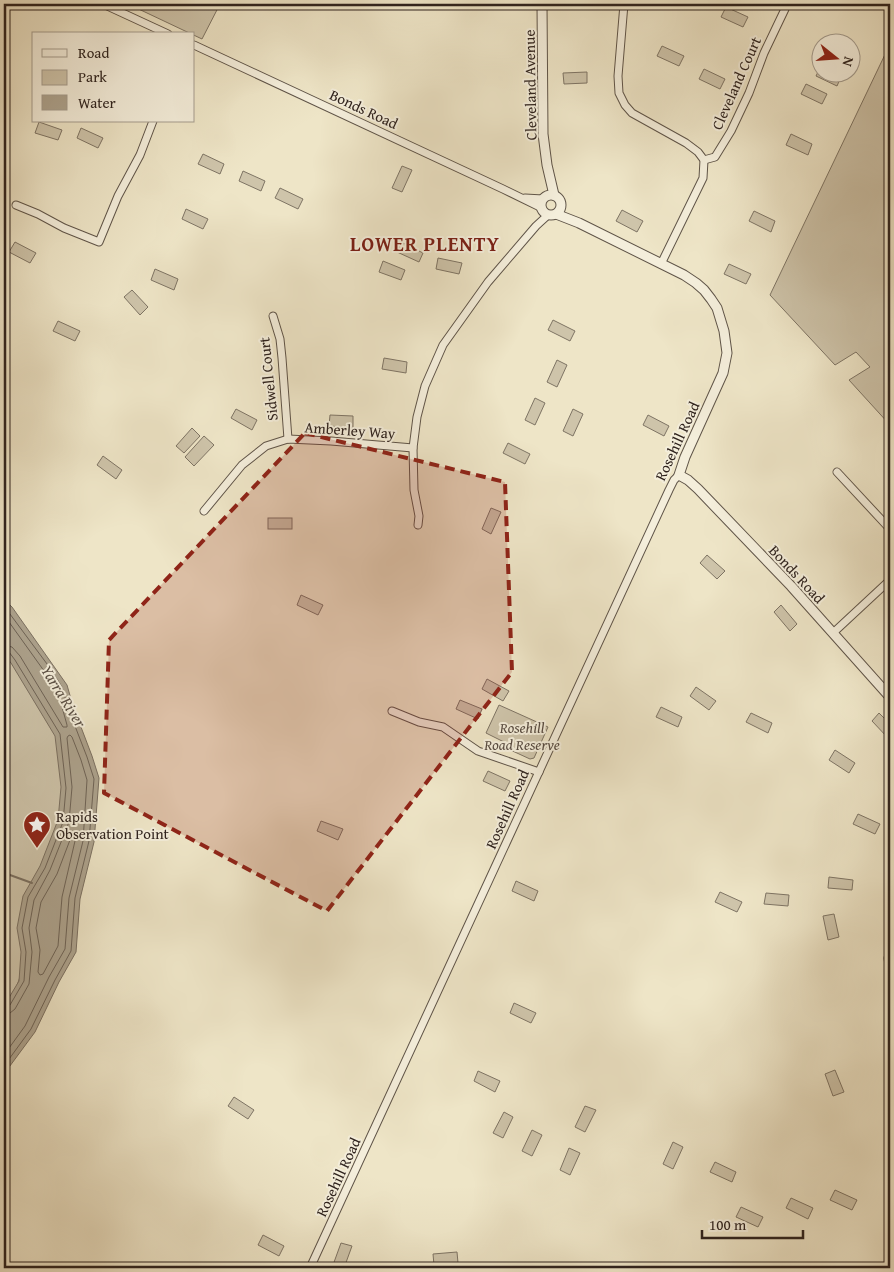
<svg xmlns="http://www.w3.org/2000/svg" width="894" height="1272" viewBox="0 0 894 1272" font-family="'Gentium Book Plus',serif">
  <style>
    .green { fill: #cec4aa; stroke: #7e7464 }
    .water { fill: #ada38e; stroke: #7b7061 }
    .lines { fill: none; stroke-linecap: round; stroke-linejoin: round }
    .shore { stroke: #6e6356; stroke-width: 1 }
    .stream { stroke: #7b7061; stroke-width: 2 }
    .minor-casing { stroke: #5f5448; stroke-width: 9 }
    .tertiary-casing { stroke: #5f5448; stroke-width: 11 }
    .minor { stroke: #f4eedb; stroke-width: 7 }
    .tertiary { stroke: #f4eedb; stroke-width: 9 }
    .marked { fill: #8f2418; fill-opacity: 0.2; stroke: #8f2418; stroke-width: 4; stroke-dasharray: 10 6; stroke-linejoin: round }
    .labels { text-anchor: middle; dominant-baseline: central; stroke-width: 4; stroke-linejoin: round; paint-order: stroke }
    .street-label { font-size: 15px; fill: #2f231e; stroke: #f4eedb }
    .park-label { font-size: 15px; font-style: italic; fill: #574b41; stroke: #f4eedb }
    .poi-label { font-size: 15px; fill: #2f231e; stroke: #f4eedb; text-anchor: start }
    .water-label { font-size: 16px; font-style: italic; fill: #5b5045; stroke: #f4eedb }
    .district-label { font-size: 20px; font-weight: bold; letter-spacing: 1px; fill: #7a1f14; stroke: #f4eedb }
  </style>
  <rect width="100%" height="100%" fill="#eee5c7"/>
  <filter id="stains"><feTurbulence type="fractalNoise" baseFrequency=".004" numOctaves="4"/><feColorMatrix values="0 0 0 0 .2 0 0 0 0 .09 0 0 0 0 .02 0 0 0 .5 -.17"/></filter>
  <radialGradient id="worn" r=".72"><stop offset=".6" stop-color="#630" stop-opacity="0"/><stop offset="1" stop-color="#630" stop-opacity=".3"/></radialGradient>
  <g class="green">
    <path d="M 128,4 L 220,4 L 202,39 Z"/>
    <path d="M 726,7 L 748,17 L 743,27 L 721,17 Z"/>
    <path d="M 890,44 L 890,425 L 849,380 L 870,367 L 856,352 L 835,365 L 770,295 Z"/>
    <path d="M 662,46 L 684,56 L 679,66 L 657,56 Z"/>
    <path d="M 821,66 L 822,72 L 833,73 L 841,77 L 837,86 L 816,76 Z"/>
    <path d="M 704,69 L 725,79 L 720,89 L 699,79 Z"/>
    <path d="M 587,72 L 587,83 L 564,84 L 563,73 Z"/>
    <path d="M 806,84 L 827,94 L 822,104 L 801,94 Z"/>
    <path d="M 39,122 L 62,130 L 58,140 L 35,133 Z"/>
    <path d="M 81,128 L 103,138 L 98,148 L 77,138 Z"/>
    <path d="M 791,134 L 812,144 L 808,155 L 786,145 Z"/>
    <path d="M 203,154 L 224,164 L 220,174 L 198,164 Z"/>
    <path d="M 402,166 L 412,170 L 402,192 L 392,188 Z"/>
    <path d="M 243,171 L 265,181 L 261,191 L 239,181 Z"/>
    <path d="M 280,188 L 303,199 L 298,209 L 275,198 Z"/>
    <path d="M 186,209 L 208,219 L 203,229 L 182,219 Z"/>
    <path d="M 622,210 L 643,221 L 637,232 L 616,221 Z"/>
    <path d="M 754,211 L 775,221 L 771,232 L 749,221 Z"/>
    <path d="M 15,242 L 36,253 L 30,263 L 9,252 Z"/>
    <path d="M 401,242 L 423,253 L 419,262 L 397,252 Z"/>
    <path d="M 438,258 L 462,263 L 459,274 L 436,269 Z"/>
    <path d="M 383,261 L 405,270 L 401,280 L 379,272 Z"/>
    <path d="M 729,264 L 751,274 L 746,284 L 724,274 Z"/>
    <path d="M 155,269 L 178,279 L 174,290 L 151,280 Z"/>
    <path d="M 132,290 L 148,307 L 140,315 L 124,297 Z"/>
    <path d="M 553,320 L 575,331 L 570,341 L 548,330 Z"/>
    <path d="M 58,321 L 80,331 L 75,341 L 53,331 Z"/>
    <path d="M 384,358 L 407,362 L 406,373 L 382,369 Z"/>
    <path d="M 557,360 L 567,365 L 557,387 L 547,382 Z"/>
    <path d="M 535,398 L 545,403 L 535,425 L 525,420 Z"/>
    <path d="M 236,409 L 257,420 L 252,430 L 231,418 Z"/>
    <path d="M 573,409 L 583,414 L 573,436 L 563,431 Z"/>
    <path d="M 330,415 L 353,416 L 353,428 L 329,426 Z"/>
    <path d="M 648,415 L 669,426 L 664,436 L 643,425 Z"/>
    <path d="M 192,428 L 200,436 L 184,453 L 176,446 Z"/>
    <path d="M 204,436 L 214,445 L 194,466 L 185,457 Z"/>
    <path d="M 508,443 L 530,454 L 525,464 L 503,453 Z"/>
    <path d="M 103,456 L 122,470 L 116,479 L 97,465 Z"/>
    <path d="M 491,508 L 501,512 L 491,534 L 482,529 Z"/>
    <rect x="268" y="518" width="24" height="11"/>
    <path d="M 707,555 L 725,571 L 717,579 L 700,563 Z"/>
    <path d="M 301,595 L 323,605 L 318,615 L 297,605 Z"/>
    <path d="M 781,605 L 797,624 L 790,631 L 774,612 Z"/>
    <path d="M 4,637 L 44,691 L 72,774 L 26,960 L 4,1022 Z"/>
    <path d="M 487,679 L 509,691 L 503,701 L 482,689 Z"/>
    <path d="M 696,687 L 716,701 L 709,710 L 690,696 Z"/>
    <path d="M 460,700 L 482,709 L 478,719 L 456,709 Z"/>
    <path d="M 499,705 L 548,727 L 534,758 L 530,759 L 506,748 L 504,742 L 486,733 Z"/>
    <path d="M 661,707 L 682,717 L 678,727 L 656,717 Z"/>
    <path d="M 751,713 L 772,723 L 768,733 L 746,722 Z"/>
    <path d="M 879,713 L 890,724 L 890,736 L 888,738 L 872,721 Z"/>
    <path d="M 835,750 L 855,763 L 849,773 L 829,760 Z"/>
    <path d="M 488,771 L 510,781 L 505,791 L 483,781 Z"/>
    <path d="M 858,814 L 880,824 L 875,834 L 853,824 Z"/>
    <path d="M 321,821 L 343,829 L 338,840 L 317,831 Z"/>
    <path d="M 829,877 L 853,880 L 852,890 L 828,888 Z"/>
    <path d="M 516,881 L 538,891 L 534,901 L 512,891 Z"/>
    <path d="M 720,892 L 742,902 L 737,912 L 715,902 Z"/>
    <path d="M 766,893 L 789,895 L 788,906 L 764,904 Z"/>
    <path d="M 834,914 L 839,937 L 828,940 L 823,916 Z"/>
    <path d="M 514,1003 L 536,1013 L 531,1023 L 510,1013 Z"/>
    <path d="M 835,1070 L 844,1092 L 833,1096 L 825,1074 Z"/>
    <path d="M 478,1071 L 500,1081 L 495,1092 L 474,1081 Z"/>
    <path d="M 234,1097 L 254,1110 L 248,1119 L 228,1106 Z"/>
    <path d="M 585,1106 L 596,1110 L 585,1132 L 575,1127 Z"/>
    <path d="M 504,1112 L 513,1117 L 503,1138 L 493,1133 Z"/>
    <path d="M 532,1130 L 542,1135 L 532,1156 L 522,1151 Z"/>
    <path d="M 673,1142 L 683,1147 L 673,1169 L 663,1164 Z"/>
    <path d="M 569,1148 L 580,1153 L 570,1175 L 560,1170 Z"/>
    <path d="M 715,1162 L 736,1172 L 732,1182 L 710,1172 Z"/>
    <path d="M 835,1190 L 857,1200 L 852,1210 L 830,1200 Z"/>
    <path d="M 791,1198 L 813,1208 L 808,1219 L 786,1208 Z"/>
    <path d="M 741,1207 L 763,1217 L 758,1227 L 736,1217 Z"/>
    <path d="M 263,1235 L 284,1246 L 279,1256 L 258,1245 Z"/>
    <path d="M 341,1243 L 352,1246 L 344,1268 L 333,1265 Z"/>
    <path d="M 457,1252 L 458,1263 L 434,1265 L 433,1254 Z"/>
  </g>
  <path class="water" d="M 4,599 L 12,607 L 67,685 L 73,706 L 92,756 L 99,778 L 94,842 L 80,899 L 76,952 L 59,982 L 35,1032 L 4,1074 L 4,1006 L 19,981 L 21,952 L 17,928 L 23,896 L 40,866 L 58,820 L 61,787 L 55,736 L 11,663 L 4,654 Z"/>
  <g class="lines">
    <g class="shore">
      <path d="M 4,606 L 50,668 L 62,687 L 68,708 L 87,757 L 94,779 L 89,841 L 75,898 L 71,951 L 55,980 L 31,1029 L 4,1066"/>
      <path d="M 4,615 L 57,689 L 67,725 L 67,727 L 63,727 L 20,656 L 12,647 L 4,645"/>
      <path d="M 4,651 L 9,652 L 15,660 L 60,734 L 66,788 L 63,822 L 45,868 L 28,897 L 22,928 L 26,952 L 24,981 L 10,1005 L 7,1007 L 4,1007"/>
      <path d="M 72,839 L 74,839 L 75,841 L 62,897 L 58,946 L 43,974 L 40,975 L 38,972 L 40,950 L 36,928 L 41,902 L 57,874 L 70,840 Z"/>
      <path d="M 4,1013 L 10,1013 L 15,1009 L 29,984 L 32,952 L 29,928 L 34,900 L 50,870 L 69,822 L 72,787 L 67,738 L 68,736 L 70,735 L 72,737 L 81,760 L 87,780 L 83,841 L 69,898 L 65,949 L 49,977 L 25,1026 L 4,1055"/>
    </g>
    <path class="stream" d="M 4,878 L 10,875 L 32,883"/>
    <defs>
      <g id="minor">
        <path d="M 103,4 L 168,34"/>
        <path d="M 624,4 L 618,76 L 619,93 L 625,105 L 632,113 L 686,143 L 698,152 L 704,160 L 703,178 L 661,264"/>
        <path d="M 194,45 L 503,189 L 542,208"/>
        <path d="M 704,160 L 715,157 L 731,131 L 749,93 L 764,53 L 785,9"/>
        <path d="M 525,198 L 543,199"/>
        <path d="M 16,205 L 38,214 L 64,228 L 99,242 L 118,196 L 140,155 L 153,121"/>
        <path d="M 273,316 L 280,339 L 282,358 L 288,439"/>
        <path d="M 413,448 L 414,490 L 419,516 L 418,525"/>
        <path d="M 837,472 L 890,529"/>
        <path d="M 204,511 L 242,465 L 266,446 L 288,439 L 331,441 L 413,448 L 417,417 L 425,386 L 443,345 L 488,282 L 536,226 L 548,215"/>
        <path d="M 833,633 L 890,580"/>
        <path d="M 392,711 L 419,722 L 443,727 L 478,751 L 539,772"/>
        <path d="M 888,958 L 890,972"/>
        <path d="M 310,1268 L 669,490 L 674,480 L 679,475"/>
        <path d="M 626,1268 L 649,1268"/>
      </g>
      <g id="tertiary">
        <path d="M 542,4 L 543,134 L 547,165 L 554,195"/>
        <circle cx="551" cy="205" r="10"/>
        <path d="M 556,214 L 579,223 L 684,275 L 696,283 L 704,290 L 711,299 L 717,308 L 724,331 L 727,353 L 723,373 L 685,457 L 679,475 L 688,480 L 698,489 L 791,586 L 890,697"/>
      </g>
    </defs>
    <use href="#minor" class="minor-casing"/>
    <use href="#tertiary" class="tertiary-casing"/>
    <use href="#minor" class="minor"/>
    <use href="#tertiary" class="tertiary"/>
  </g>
  <path class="marked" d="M 305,433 L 505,482 L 512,672 L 327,911 L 104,793 L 109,640 Z"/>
  <defs>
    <symbol id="sight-pin" viewBox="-11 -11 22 30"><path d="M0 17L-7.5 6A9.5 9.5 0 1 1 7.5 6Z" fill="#8f2418" stroke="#f4eedb"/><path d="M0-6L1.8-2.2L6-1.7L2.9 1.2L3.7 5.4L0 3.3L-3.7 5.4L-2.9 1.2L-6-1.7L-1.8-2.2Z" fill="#fff"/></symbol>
  </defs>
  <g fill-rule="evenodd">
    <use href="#sight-pin" x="21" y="809" width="32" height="43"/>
  </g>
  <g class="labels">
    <g class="street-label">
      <text transform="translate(736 83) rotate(-66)">Cleveland Court</text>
      <text transform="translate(530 85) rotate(-91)">Cleveland Avenue</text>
      <text transform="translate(364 109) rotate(25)">Bonds Road</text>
      <text transform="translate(268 379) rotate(-96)">Sidwell Court</text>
      <text transform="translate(350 430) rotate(4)">Amberley Way</text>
      <text transform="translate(677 441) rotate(-65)">Rosehill Road</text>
      <text transform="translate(797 574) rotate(47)">Bonds Road</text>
      <text transform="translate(507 809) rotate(-66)">Rosehill Road</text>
      <text transform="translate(338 1177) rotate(-65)">Rosehill Road</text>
    </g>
    <g class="park-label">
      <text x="522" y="727">Rosehill<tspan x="522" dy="17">Road Reserve</tspan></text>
    </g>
    <g class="poi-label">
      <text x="56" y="816">Rapids<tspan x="56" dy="17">Observation Point</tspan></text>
    </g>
    <g class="water-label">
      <text transform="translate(64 696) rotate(58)">Yarra River</text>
    </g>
    <g class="district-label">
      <text x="425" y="243">LOWER PLENTY</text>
    </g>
  </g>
  <rect width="894" height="1272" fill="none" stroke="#eee5c7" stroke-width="20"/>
  <rect x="5" y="5" width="884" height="1262" fill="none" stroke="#2f231e" stroke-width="2.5"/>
  <rect x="10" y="10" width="874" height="1252" fill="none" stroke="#2f231e"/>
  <rect x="32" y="32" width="162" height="90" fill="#f4eedb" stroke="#a59d8f"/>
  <rect x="42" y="49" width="25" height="8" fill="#f4eedb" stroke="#a59d8f"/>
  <text x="78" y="58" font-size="15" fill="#2f231e">Road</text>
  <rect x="42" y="70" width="25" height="15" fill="#cec4aa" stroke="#a59d8f"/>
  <text x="78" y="82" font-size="15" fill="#2f231e">Park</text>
  <rect x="42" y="95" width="25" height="15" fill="#ada38e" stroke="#a59d8f"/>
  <text x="78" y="108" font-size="15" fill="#2f231e">Water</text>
  <g transform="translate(836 58) rotate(107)"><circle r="24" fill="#f4eedb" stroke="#a59d8f"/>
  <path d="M0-4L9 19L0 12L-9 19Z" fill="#8f2418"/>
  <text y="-8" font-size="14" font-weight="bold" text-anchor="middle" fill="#2f231e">N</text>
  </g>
  <path d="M702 1230v8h101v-8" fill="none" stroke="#2f231e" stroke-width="2.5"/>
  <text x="709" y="1230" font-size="15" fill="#2f231e" stroke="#f4eedb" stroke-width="4" paint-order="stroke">100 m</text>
  <rect width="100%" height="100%" filter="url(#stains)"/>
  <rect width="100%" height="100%" fill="url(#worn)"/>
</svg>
